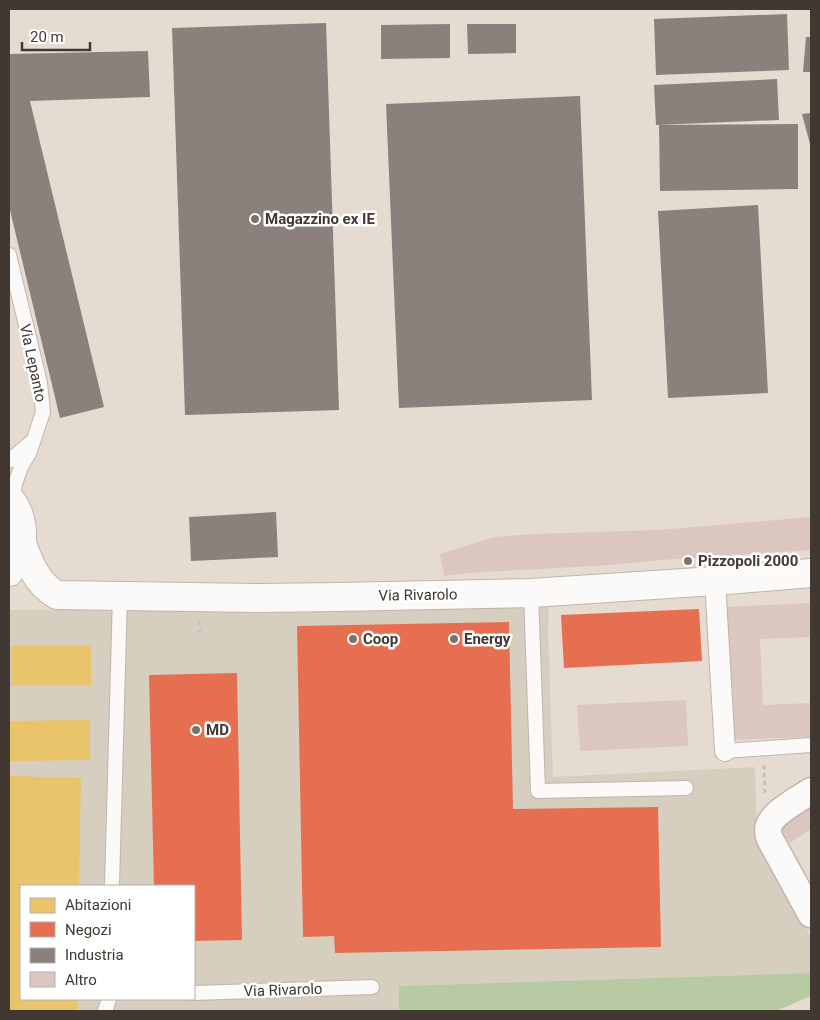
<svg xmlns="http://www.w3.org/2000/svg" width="820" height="1020" viewBox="0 0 820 1020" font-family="Roboto,sans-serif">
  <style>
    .commercial { fill: #d6cebe; fill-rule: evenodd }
    .green { fill: #b8caa3 }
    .homes { fill: #e9c46a }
    .shops { fill: #e76f51 }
    .industry { fill: #8a817c }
    .building { fill: #dcc6c0 }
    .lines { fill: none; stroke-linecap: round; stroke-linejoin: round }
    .service-casing { stroke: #beb6ad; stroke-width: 16 }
    .pedestrian-casing { stroke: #beb6ad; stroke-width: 22 }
    .minor-casing { stroke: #beb6ad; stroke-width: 29 }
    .secondary-casing { stroke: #beb6ad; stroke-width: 30 }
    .path { stroke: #c5c0bd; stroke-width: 3; stroke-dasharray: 4 4; stroke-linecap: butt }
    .service { stroke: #fbfaf8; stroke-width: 14 }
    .pedestrian { stroke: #fbfaf8; stroke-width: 20 }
    .minor { stroke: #fbfaf8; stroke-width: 26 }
    .secondary { stroke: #fbfaf8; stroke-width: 28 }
    .poi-dot { fill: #7b7269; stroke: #fff; stroke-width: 2 }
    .labels { text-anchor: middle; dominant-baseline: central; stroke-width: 5; stroke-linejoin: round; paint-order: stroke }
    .poi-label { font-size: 15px; font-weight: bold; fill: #413931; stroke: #fff; text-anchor: start }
    .street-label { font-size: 15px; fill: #413931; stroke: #fff }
  </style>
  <rect width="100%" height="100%" fill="#e6dbd0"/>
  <path class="commercial" d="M 549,606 L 548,629 L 553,777 L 755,767 L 757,838 L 811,937 L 811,973 L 399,986 L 399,1011 L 9,1011 L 9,610 ZM 21,886 L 194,886 L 194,999 L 21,999 Z"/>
  <path class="green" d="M 811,973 L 811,996 L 776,1011 L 399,1011 L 399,986 Z"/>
  <g class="homes">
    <rect x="11" y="645" width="80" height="40"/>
    <path d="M 90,720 L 90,760 L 10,761 L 10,721 Z"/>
    <path d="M 9,776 L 81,778 L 79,886 L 21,886 L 21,999 L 77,999 L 77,1011 L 9,1011 Z"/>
  </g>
  <g class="shops">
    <path d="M 699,609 L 702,661 L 564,668 L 561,615 Z"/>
    <path d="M 509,622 L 513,809 L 658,807 L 661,947 L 335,953 L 334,936 L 303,937 L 297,626 Z"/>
    <path d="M 237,673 L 242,940 L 194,941 L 194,886 L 154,886 L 149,675 Z"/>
  </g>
  <g class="industry">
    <path d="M 787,14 L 789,70 L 656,75 L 654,19 Z"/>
    <path d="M 326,23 L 339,410 L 185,415 L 172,28 Z"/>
    <path d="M 450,24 L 450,58 L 381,59 L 381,25 Z"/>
    <path d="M 467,24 L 516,24 L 516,53 L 468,54 Z"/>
    <path d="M 806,37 L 811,37 L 811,72 L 803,72 Z"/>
    <path d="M 148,51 L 150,97 L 30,101 L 104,407 L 60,418 L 9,206 L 9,54 Z"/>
    <path d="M 777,79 L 779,120 L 656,125 L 654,85 Z"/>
    <path d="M 580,96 L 592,400 L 399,408 L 386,104 Z"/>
    <path d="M 811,113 L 811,148 L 802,114 Z"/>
    <path d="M 798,124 L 798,189 L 660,191 L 659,125 Z"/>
    <path d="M 758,205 L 768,393 L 668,398 L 658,211 Z"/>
    <path d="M 276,512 L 278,557 L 191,561 L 189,517 Z"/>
  </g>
  <g class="building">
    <path d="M 811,517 L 811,550 L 661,560 L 609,565 L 467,573 L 444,576 L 440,554 L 494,537 L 533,534 L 659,530 Z"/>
    <path d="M 811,603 L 811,637 L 760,639 L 763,705 L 811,703 L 811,737 L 732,740 L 725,607 Z"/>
    <path d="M 686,700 L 688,746 L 580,751 L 577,705 Z"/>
    <path d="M 811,806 L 811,829 L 790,843 L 779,827 Z"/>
  </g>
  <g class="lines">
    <defs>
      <g id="service">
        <path d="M 9,255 L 40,383 L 43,412 L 30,451 L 21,467 L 15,484 L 12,502"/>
        <path d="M 9,461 L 30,443"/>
        <path d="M 531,593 L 538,791 L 686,788"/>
        <path d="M 725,751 L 811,745"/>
        <path d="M 112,886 L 120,595"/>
        <path d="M 194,993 L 372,987"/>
        <path d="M 105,1011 L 109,999"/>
      </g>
      <path id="pedestrian" d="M 715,581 L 725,751"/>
      <path id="minor" d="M 811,791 C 799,799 767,815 768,831 C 768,834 769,836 770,839 L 811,914"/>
      <g id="secondary">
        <path d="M 9,498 C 23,514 26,539 17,559 C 15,563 12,568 9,572"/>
        <path d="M 22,543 C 29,563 37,584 57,595 L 258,598 L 338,597 L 531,593 L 715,581 L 811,573"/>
      </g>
    </defs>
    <use href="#service" class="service-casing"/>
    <use href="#pedestrian" class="pedestrian-casing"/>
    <use href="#minor" class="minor-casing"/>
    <use href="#secondary" class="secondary-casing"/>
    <g class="path">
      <path d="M 199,621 L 200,635"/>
      <path d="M 764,765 L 765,794"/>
    </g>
    <use href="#service" class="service"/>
    <use href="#pedestrian" class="pedestrian"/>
    <use href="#minor" class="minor"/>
    <use href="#secondary" class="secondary"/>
  </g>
  <g class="poi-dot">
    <circle cx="255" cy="219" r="5"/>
    <circle cx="688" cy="561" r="5"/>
    <circle cx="353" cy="639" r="5"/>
    <circle cx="454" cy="639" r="5"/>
    <circle cx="196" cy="730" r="5"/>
  </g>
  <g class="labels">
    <g class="poi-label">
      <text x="265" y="219">Magazzino ex IE</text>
      <text x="698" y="561">Pizzopoli 2000</text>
      <text x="363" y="639">Coop</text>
      <text x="464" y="639">Energy</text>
      <text x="206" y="730">MD</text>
    </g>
    <g class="street-label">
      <text transform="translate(33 363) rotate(78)">Via Lepanto</text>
      <text transform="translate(418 595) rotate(-1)">Via Rivarolo</text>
      <text transform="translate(283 990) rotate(-2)">Via Rivarolo</text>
    </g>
  </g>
  <rect width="820" height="1020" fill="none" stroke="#413931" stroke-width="20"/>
  <rect x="20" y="885" width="175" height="115" fill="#ffffff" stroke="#b3b0ad"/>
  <rect x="30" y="898" width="25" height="15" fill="#e9c46a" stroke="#b3b0ad"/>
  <text x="65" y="910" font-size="15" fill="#413931">Abitazioni</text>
  <rect x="30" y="922" width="25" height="15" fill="#e76f51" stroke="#b3b0ad"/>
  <text x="65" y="935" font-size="15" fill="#413931">Negozi</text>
  <rect x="30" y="948" width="25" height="15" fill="#8a817c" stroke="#b3b0ad"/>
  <text x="65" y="960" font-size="15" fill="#413931">Industria</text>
  <rect x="30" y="972" width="25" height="15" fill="#dcc6c0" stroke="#b3b0ad"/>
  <text x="65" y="985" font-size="15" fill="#413931">Altro</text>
  <path d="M22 42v8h68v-8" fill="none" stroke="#413931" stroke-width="2.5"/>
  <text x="30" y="42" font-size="15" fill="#413931" stroke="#ffffff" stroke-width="4" paint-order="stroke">20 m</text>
</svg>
